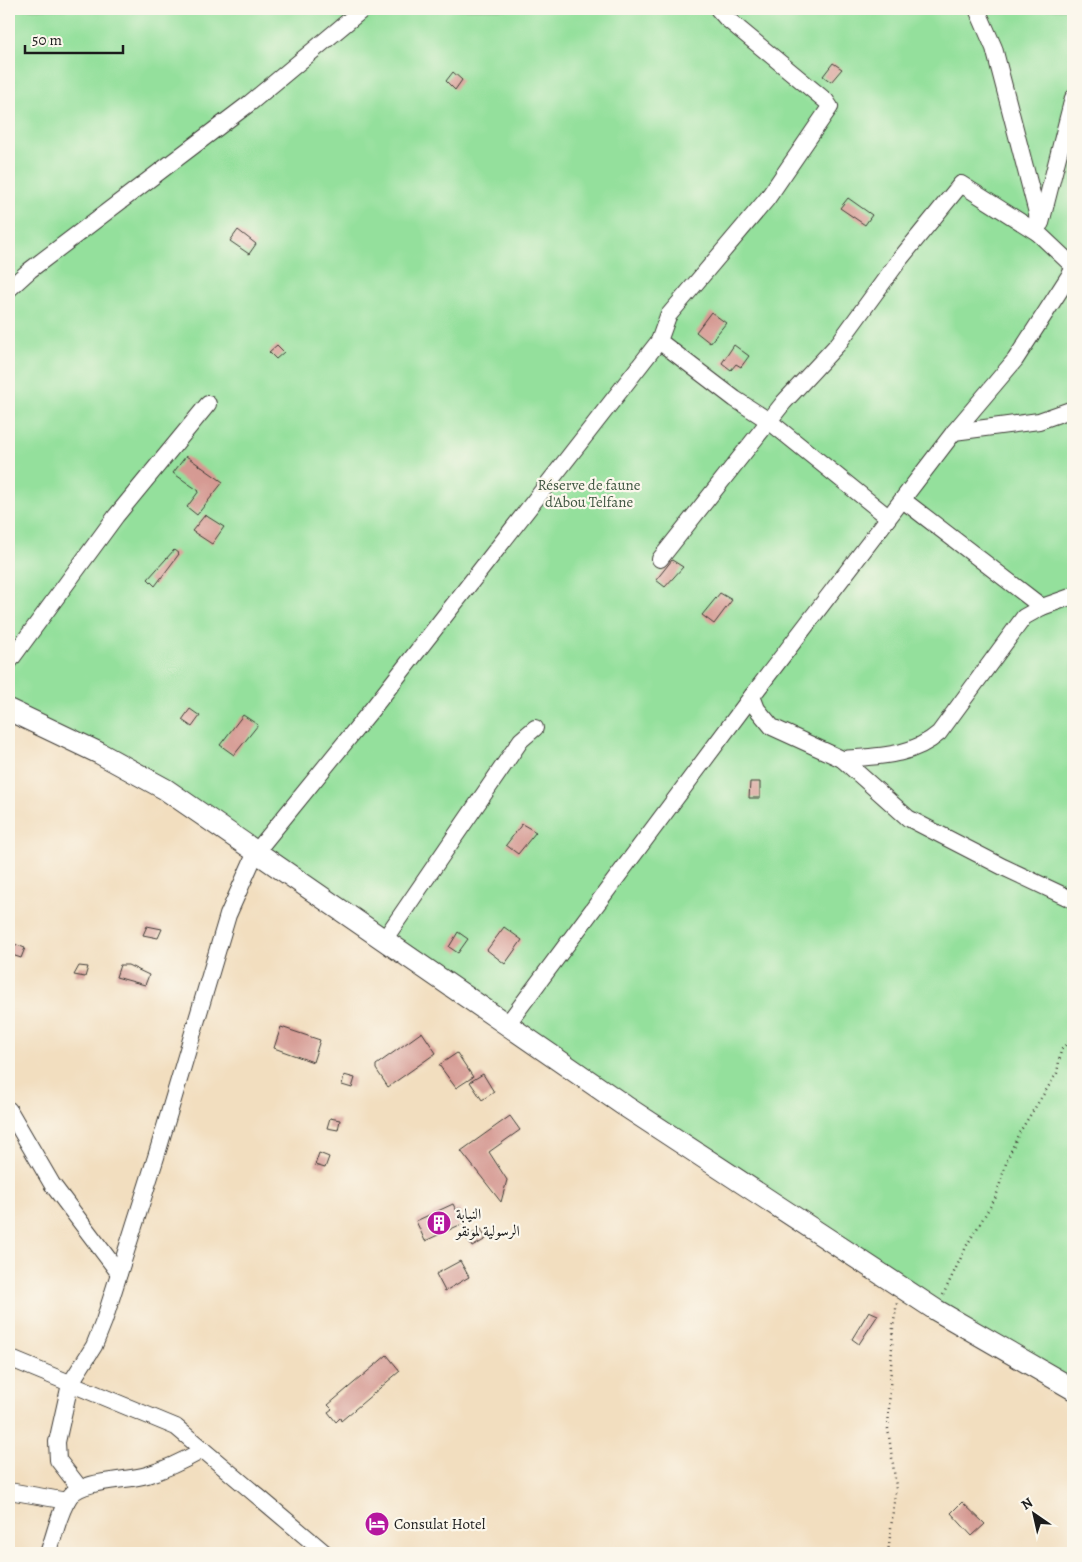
<svg xmlns="http://www.w3.org/2000/svg" width="1082" height="1562" viewBox="0 0 1082 1562" font-family="Alegreya,Amiri,serif">
  <style>
    .green { fill: #94e09c; stroke: #587e5c }
    .building { fill: #d59a93 }
    .lines { fill: none; stroke-linecap: round; stroke-linejoin: round }
    .minor-casing { stroke: #3c3934; stroke-width: 18 }
    .major-casing { stroke: #3c3934; stroke-width: 23 }
    .path { stroke: #3c3934; stroke-width: 2.5; stroke-dasharray: 1 4; stroke-linecap: butt }
    .minor { stroke: #fff; stroke-width: 16 }
    .major { stroke: #fff; stroke-width: 21 }
    .labels { text-anchor: middle; dominant-baseline: central; stroke-width: 4.5; stroke-linejoin: round; paint-order: stroke }
    .park-label { font-size: 15px; fill: #405742; stroke: #fbf7ec }
    .poi-label { font-size: 15px; fill: #1c1c1c; stroke: #fbf7ec; text-anchor: start }
  </style>
  <rect width="100%" height="100%" fill="#fbf7ec"/>
  <filter id="ink" filterUnits="userSpaceOnUse"><feTurbulence type="fractalNoise" baseFrequency=".02" numOctaves="2"/><feDisplacementMap in="SourceGraphic" scale="10" xChannelSelector="R" yChannelSelector="G"/><feConvolveMatrix kernelMatrix="1 2 1 2 8 2 1 2 1" color-interpolation-filters="sRGB"/></filter>
  <filter id="wash" filterUnits="userSpaceOnUse"><feTurbulence type="fractalNoise" baseFrequency=".0096" numOctaves="4" result="noise"/><feDisplacementMap in="SourceGraphic" scale="20" xChannelSelector="R" yChannelSelector="G"/><feGaussianBlur stdDeviation="1.12" result="paint"/><feColorMatrix in="noise" values="0 0 0 0 0 0 0 0 0 0 0 0 0 0 0 0 0 1.4 0 .05"/><feComposite in="paint" operator="in"/></filter>
  <g filter="url(#wash)">
    <rect width="100%" height="100%" fill="#f2debf"/>
    <path class="green" d="M 9,9 L 1073,9 L 1073,1389 L 936,1310 L 164,789 L 9,710 Z"/>
    <g id="blocks">
      <g class="building">
        <path d="M 833,63 L 842,69 L 831,82 L 823,76 Z"/>
        <path d="M 453,72 L 462,80 L 455,90 L 446,81 Z"/>
        <path d="M 848,198 L 872,215 L 865,225 L 840,208 Z"/>
        <path d="M 238,230 L 256,244 L 249,254 L 230,241 Z"/>
        <path d="M 711,312 L 726,323 L 710,343 L 696,332 Z"/>
        <path d="M 277,345 L 284,352 L 276,359 L 269,352 Z"/>
        <path d="M 734,345 L 749,356 L 741,367 L 736,364 L 731,370 L 722,363 Z"/>
        <path d="M 186,456 L 223,482 L 197,515 L 187,507 L 199,491 L 173,473 Z"/>
        <path d="M 205,515 L 224,527 L 212,544 L 192,531 Z"/>
        <path d="M 174,550 L 179,554 L 155,586 L 148,579 Z"/>
        <path d="M 672,560 L 683,567 L 665,587 L 656,580 Z"/>
        <path d="M 720,593 L 732,600 L 714,624 L 702,615 Z"/>
        <path d="M 190,709 L 200,716 L 192,727 L 182,720 Z"/>
        <path d="M 243,715 L 258,725 L 234,755 L 220,745 Z"/>
        <path d="M 750,782 L 760,782 L 760,798 L 749,798 Z"/>
        <path d="M 522,824 L 536,832 L 518,854 L 506,845 Z"/>
        <path d="M 147,926 L 162,929 L 158,938 L 143,935 Z"/>
        <path d="M 504,927 L 522,940 L 505,964 L 487,950 Z"/>
        <path d="M 458,932 L 468,939 L 458,953 L 449,947 Z"/>
        <path d="M 9,942 L 25,948 L 21,958 L 9,954 Z"/>
        <path d="M 120,965 L 128,965 L 149,975 L 145,985 L 116,977 Z"/>
        <path d="M 79,966 L 88,967 L 85,977 L 74,975 Z"/>
        <path d="M 281,1027 L 320,1040 L 313,1062 L 274,1048 Z"/>
        <path d="M 422,1032 L 436,1053 L 388,1087 L 376,1069 L 376,1065 Z"/>
        <path d="M 457,1053 L 473,1077 L 456,1088 L 439,1065 Z"/>
        <path d="M 483,1074 L 494,1092 L 482,1100 L 470,1082 Z"/>
        <path d="M 344,1075 L 355,1078 L 352,1088 L 342,1085 Z"/>
        <path d="M 510,1116 L 520,1130 L 489,1152 L 507,1180 L 501,1202 L 461,1151 Z"/>
        <path d="M 330,1118 L 340,1120 L 338,1130 L 327,1128 Z"/>
        <path d="M 319,1153 L 329,1157 L 325,1168 L 315,1165 Z"/>
        <path d="M 453,1204 L 456,1210 L 460,1208 L 466,1222 L 425,1241 L 416,1221 Z"/>
        <path d="M 481,1229 L 486,1239 L 472,1247 L 466,1237 Z"/>
        <path d="M 460,1261 L 469,1277 L 445,1291 L 436,1274 Z"/>
        <path d="M 869,1311 L 878,1315 L 859,1344 L 852,1339 Z"/>
        <path d="M 387,1355 L 400,1371 L 341,1421 L 340,1418 L 336,1422 L 328,1412 L 332,1409 L 328,1405 Z"/>
        <path d="M 962,1502 L 985,1524 L 972,1536 L 951,1513 Z"/>
      </g>
    </g>
  </g>
  <g filter="url(#ink)">
    <use href="#blocks" fill-opacity="0" stroke="#3c3934" stroke-width="1"/>
    <g class="lines">
      <defs>
        <g id="minor">
          <path d="M 718,9 L 726,18 L 826,101 L 830,107 L 767,199 L 668,316 L 659,341 L 735,399 L 769,421 L 888,517"/>
          <path d="M 977,9 L 994,48 L 1037,213 L 1038,233"/>
          <path d="M 1041,223 L 1073,98"/>
          <path d="M 9,289 L 30,270 L 250,103 L 363,9"/>
          <path d="M 954,432 L 1039,421 L 1073,409"/>
          <path d="M 903,500 L 1042,607"/>
          <path d="M 660,559 L 784,402 L 838,344 L 900,259 L 961,184 L 1038,233 L 1073,266"/>
          <path d="M 9,662 L 116,516 L 208,404"/>
          <path d="M 752,696 L 757,709 L 772,727 L 842,759 L 908,818 L 1003,867 L 1073,900"/>
          <path d="M 842,759 C 876,756 912,757 939,733 L 1024,617 L 1042,607 L 1073,596"/>
          <path d="M 384,940 L 521,740 L 535,728"/>
          <path d="M 506,1026 L 752,696 L 954,432 L 1015,360 L 1073,270"/>
          <path d="M 9,1110 L 52,1184 L 119,1273"/>
          <path d="M 9,1358 L 176,1427 L 325,1553"/>
          <path d="M 79,1487 L 58,1460 L 57,1442 L 70,1384 L 94,1346 L 104,1321 L 156,1157 L 228,915 L 256,852 L 373,708 L 659,341"/>
          <path d="M 9,1491 L 67,1501"/>
          <path d="M 48,1553 C 55,1535 59,1511 70,1496 C 82,1480 126,1481 147,1475 C 167,1469 185,1460 203,1450"/>
        </g>
        <path id="major" d="M 9,710 L 99,753 L 165,789 L 625,1106 L 936,1310 L 1073,1389"/>
      </defs>
      <use href="#minor" class="minor-casing"/>
      <use href="#major" class="major-casing"/>
      <g class="path">
        <path d="M 943,1295 L 967,1245 L 996,1197 L 1007,1160 L 1019,1133 L 1057,1073 L 1061,1050 L 1073,1037"/>
        <path d="M 888,1553 L 896,1486 L 888,1429 L 893,1327 L 897,1303"/>
      </g>
      <use href="#minor" class="minor"/>
      <use href="#major" class="major"/>
    </g>
  </g>
  <defs>
    <symbol id="building-disc" viewBox="-11 -11 22 22"><circle r="9.5" fill="#b5179e" stroke="#fbf7ec"/><path d="M-4-6H4V6H1V3H-1V6H-4ZM-2.5-4.3h1.7v1.8h-1.7ZM.8-4.3h1.7v1.8H.8ZM-2.5-1h1.7V.8h-1.7ZM.8-1h1.7V.8H.8Z" fill="#fff"/></symbol>
    <symbol id="hotel-disc" viewBox="-11 -11 22 22"><circle r="9.5" fill="#b5179e" stroke="#fbf7ec"/><path d="M-6-4.5h1.5V1H6V5H4.5V3h-9V5H-6ZM-4 0a1.8 1.8 0 1 1 3.6 0ZM.5 0V-2.5h3Q6-2.5 6 0Z" fill="#fff"/></symbol>
  </defs>
  <g fill-rule="evenodd">
    <use href="#building-disc" x="425" y="1209" width="28" height="28"/>
    <use href="#hotel-disc" x="363" y="1510" width="28" height="28"/>
  </g>
  <g class="labels">
    <g class="park-label">
      <text x="589" y="485">Réserve de faune<tspan x="589" dy="17">d'Abou Telfane</tspan></text>
    </g>
    <g class="poi-label">
      <text x="456" y="1214">النيابة<tspan x="456" dy="17">الرسولية لمونقو</tspan></text>
      <text x="394" y="1524">Consulat Hotel</text>
    </g>
  </g>
  <rect width="1082" height="1562" fill="none" stroke="#fbf7ec" stroke-width="30"/>
  <g transform="translate(1034 1514) rotate(326)" stroke="#fbf7ec" stroke-width="4" paint-order="stroke">
  <path d="M0-4L9 19L0 12L-9 19Z" fill="#1c1c1c"/>
  <text y="-8" font-size="14" font-weight="bold" text-anchor="middle" fill="#1c1c1c">N</text>
  </g>
  <path d="M25 45v8h98v-8" fill="none" stroke="#1c1c1c" stroke-width="2.5"/>
  <text x="32" y="45" font-size="15" fill="#1c1c1c" stroke="#fbf7ec" stroke-width="4" paint-order="stroke">50 m</text>
</svg>
